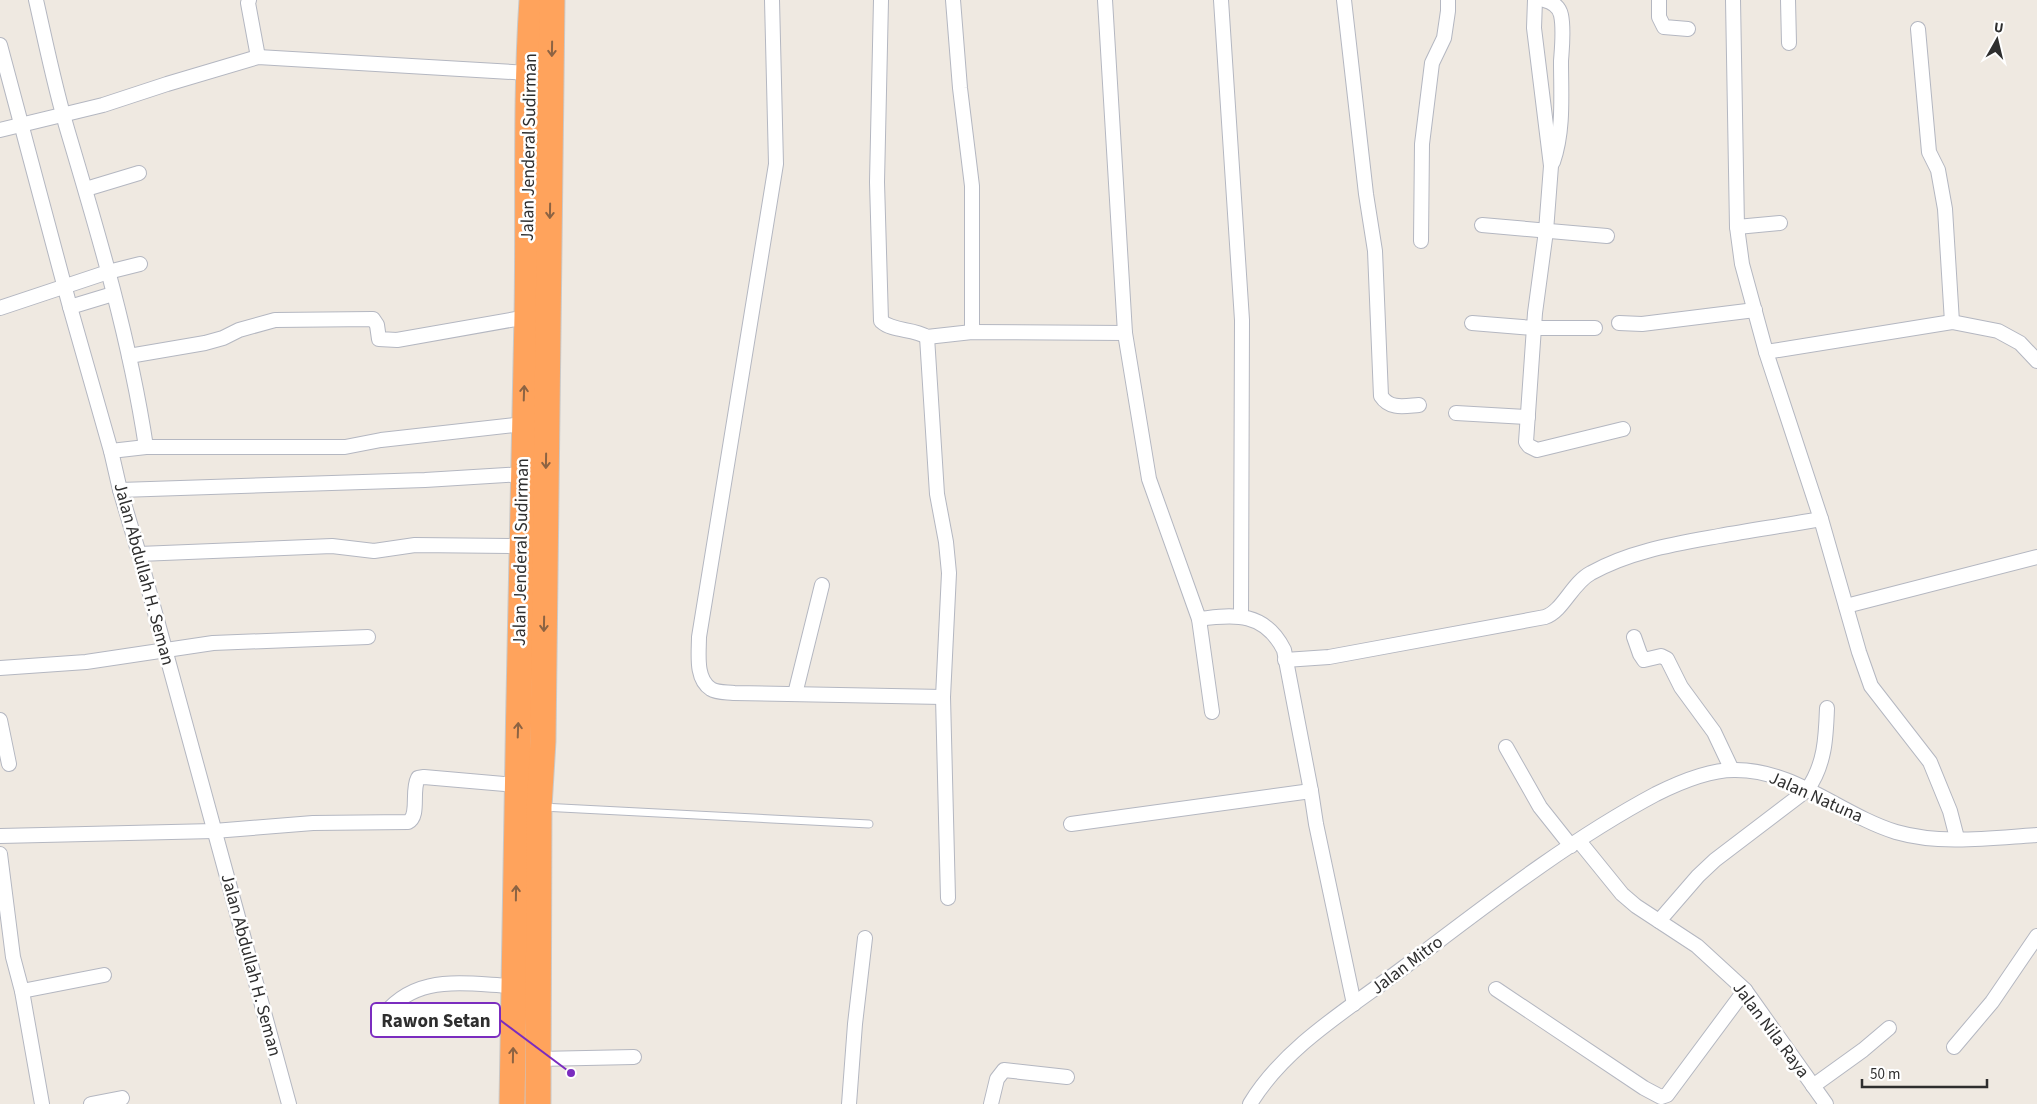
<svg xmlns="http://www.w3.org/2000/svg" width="2037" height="1104" viewBox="0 0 2037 1104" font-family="'Source Sans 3',sans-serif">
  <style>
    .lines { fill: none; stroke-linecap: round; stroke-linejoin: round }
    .lane-casing { stroke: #b4b7c1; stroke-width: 9 }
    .street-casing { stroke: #b4b7c1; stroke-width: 16 }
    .highway-casing { stroke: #c9c9c9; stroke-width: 27 }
    .lane { stroke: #fff; stroke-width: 7 }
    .street { stroke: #fff; stroke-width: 14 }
    .highway { stroke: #ffa35c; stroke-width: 25 }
    .oneway { stroke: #8c6343 }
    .labels { text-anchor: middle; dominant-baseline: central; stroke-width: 5; stroke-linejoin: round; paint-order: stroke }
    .street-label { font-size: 18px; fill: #2e2e2e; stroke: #fff }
    .leader { fill: none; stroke: #7b2cbf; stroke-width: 2 }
    .callout-dot { fill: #7b2cbf; stroke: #fff; stroke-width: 2 }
    .callout { fill: #fff; stroke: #7b2cbf; stroke-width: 2 }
    .callout-label { font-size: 19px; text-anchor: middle; font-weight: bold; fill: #2e2e2e }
  </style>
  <rect width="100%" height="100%" fill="#efe9e1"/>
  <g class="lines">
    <defs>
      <path id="lane" d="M 542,807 L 869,824"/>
      <g id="street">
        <path d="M 36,0 C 46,44 55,89 68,132 C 99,236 130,340 146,447"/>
        <path d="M 249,0 L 248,3 L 258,57"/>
        <path d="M 772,0 L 776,164 L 699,637 C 699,653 695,679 711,689 C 717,693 727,692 734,693 L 943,697"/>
        <path d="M 881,0 L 877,182 L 881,321 C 893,332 913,328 927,337 L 972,332 L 1125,333"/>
        <path d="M 953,0 L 960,88 L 972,186 L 972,332"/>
        <path d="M 1105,0 L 1125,333 L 1149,479 L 1199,619 L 1212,712"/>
        <path d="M 1221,0 L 1242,320 L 1241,615"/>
        <path d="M 1344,0 L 1366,194 L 1375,251 L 1381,396 C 1390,410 1405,406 1419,405"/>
        <path d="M 1535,0 L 1534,28 L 1551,166 L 1546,231 L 1535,313 L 1526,442 L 1529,446 L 1537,450 L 1623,429"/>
        <path d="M 1544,0 C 1552,2 1559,6 1561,15 C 1564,29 1562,47 1561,61 C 1561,94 1564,130 1553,162"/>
        <path d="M 1659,0 L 1659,17 L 1664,27 L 1688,29"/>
        <path d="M 1733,0 L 1737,227 L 1742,264 L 1766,352 L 1821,519 L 1859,652 L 1871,686 L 1930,762 L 1950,811 L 1957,838"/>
        <path d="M 1788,0 L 1789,43"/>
        <path d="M 1918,29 L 1929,152 L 1938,170 L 1945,209 L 1952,322"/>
        <path d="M 0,45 L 70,307 L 111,451 L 120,490 L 139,554 L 289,1104"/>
        <path d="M 0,130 L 103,105 L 167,84 L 258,57 L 529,73"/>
        <path d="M 86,189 L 139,173"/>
        <path d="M 1482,225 L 1607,236"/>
        <path d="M 1737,227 L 1780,223"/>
        <path d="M 1421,241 L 1422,144 L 1432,63 L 1444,38 L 1448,11 L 1448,0"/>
        <path d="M 70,307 L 113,294"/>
        <path d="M 0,308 L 108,272 L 140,264"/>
        <path d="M 1472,323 L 1534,328 L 1595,328"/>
        <path d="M 1619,323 L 1642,324 L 1755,310"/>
        <path d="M 927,337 L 937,494 L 946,542 L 949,573 L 943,697 L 948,898"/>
        <path d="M 1766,352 L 1952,322 L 1998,331 L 2020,343 L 2037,361"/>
        <path d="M 129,356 L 205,343 L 223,338 L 239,330 L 275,320 L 373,319 L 377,325 L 379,339 L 397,340 L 527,317"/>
        <path d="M 1456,413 L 1528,417"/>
        <path d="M 111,451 L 146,447 L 345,447 L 381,440 L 523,424"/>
        <path d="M 120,490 L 425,480 L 523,474"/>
        <path d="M 139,554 L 332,546 L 374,551 L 415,545 L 521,546"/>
        <path d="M 1846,606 L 2037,557"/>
        <path d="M 1199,619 C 1235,614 1265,612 1284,650 L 1311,791 L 1316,824 L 1354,1004"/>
        <path d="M 1634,637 L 1640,654 L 1644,660 L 1661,656 L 1667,659 L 1681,687 L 1714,732 L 1732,770"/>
        <path d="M 1285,660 L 1329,657 L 1545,617 C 1563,611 1572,583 1591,573 C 1630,551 1675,544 1719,536 C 1753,530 1787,525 1821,519"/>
        <path d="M 0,668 L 86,662 L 213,643 L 368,637"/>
        <path d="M 795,694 L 822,585"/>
        <path d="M 0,720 L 9,764"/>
        <path d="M 1506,747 L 1540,807 L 1571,846"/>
        <path d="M 1071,824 L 1311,791"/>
        <path d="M 0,836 L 214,831 L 313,823 L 408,822 C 420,816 411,791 418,778 L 424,777 L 516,785"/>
        <path d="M 1579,841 L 1622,894 L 1636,906 L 1697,946 L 1745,990 L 1826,1104"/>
        <path d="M 0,854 L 13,957 L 22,991 L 42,1104"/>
        <path d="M 1659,921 L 1698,876 L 1715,860 L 1807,790 C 1825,765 1826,737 1827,708"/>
        <path d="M 1496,989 L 1644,1088 L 1661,1097 L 1667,1095 L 1745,990"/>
        <path d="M 22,991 L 104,975"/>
        <path d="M 378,1022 C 413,972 461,984 514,986"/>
        <path d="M 1954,1047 L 1992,1002 L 2037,936"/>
        <path d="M 538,1059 L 634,1057"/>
        <path d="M 1813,1086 L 1863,1050 L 1889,1028"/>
        <path d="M 91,1104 L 122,1098"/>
        <path d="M 849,1104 L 855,1024 L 865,938"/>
        <path d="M 991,1104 L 997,1079 L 1004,1070 L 1067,1077"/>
        <path d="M 1250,1104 C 1285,1046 1350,1008 1403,968 C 1484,907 1566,842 1656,794 C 1678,783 1710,770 1734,770 C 1794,769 1841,815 1896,832 C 1941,845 1991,838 2037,835"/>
      </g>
      <g id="highway">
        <path d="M 512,1104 C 516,841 521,579 527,316 C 529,211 525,105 532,0"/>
        <path d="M 538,1104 L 539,807 L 543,741 L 552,0"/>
      </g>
    </defs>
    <use href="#lane" class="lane-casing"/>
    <use href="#street" class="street-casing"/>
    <use href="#highway" class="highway-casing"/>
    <use href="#lane" class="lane"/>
    <use href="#street" class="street"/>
    <use href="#highway" class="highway"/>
  </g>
  <defs><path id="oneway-shaft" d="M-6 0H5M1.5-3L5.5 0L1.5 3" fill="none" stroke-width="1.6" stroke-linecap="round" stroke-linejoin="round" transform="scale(1.25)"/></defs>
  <g class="oneway">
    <use href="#oneway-shaft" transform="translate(552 49) rotate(91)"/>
    <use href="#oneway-shaft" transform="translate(550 211) rotate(91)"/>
    <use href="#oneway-shaft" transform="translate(524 393) rotate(-88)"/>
    <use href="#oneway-shaft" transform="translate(546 461) rotate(91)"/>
    <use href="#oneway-shaft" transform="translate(544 624) rotate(91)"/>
    <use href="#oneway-shaft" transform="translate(518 730) rotate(-88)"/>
    <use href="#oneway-shaft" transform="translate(516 893) rotate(-89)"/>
    <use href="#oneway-shaft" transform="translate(513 1055) rotate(-89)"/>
  </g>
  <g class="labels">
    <g class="street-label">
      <text transform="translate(529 147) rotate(-89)">Jalan Jenderal Sudirman</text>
      <text transform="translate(521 552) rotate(-89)">Jalan Jenderal Sudirman</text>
      <text transform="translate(144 574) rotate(75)">Jalan Abdullah H. Seman</text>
      <text transform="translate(1816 797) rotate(24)">Jalan Natuna</text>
      <text transform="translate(251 965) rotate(75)">Jalan Abdullah H. Seman</text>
      <text transform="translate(1407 965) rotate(-37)">Jalan Mitro</text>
      <text transform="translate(1771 1030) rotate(53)">Jalan Nila Raya</text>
    </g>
  </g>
  <path class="leader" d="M571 1073L500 1020"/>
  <circle class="callout-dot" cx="571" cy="1073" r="5"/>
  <rect class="callout" x="371" y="1003" width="129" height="34" rx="5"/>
  <g class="callout-label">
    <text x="436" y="1027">Rawon Setan</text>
  </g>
  <g transform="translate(1997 40) rotate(8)" stroke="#ffffff" stroke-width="4" paint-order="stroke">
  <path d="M0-4L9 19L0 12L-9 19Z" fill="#2e2e2e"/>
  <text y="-8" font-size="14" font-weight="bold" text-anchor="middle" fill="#2e2e2e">U</text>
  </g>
  <path d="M1862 1079v8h125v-8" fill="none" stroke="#2e2e2e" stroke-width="2.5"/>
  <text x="1870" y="1079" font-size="15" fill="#2e2e2e" stroke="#ffffff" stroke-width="4" paint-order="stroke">50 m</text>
</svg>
